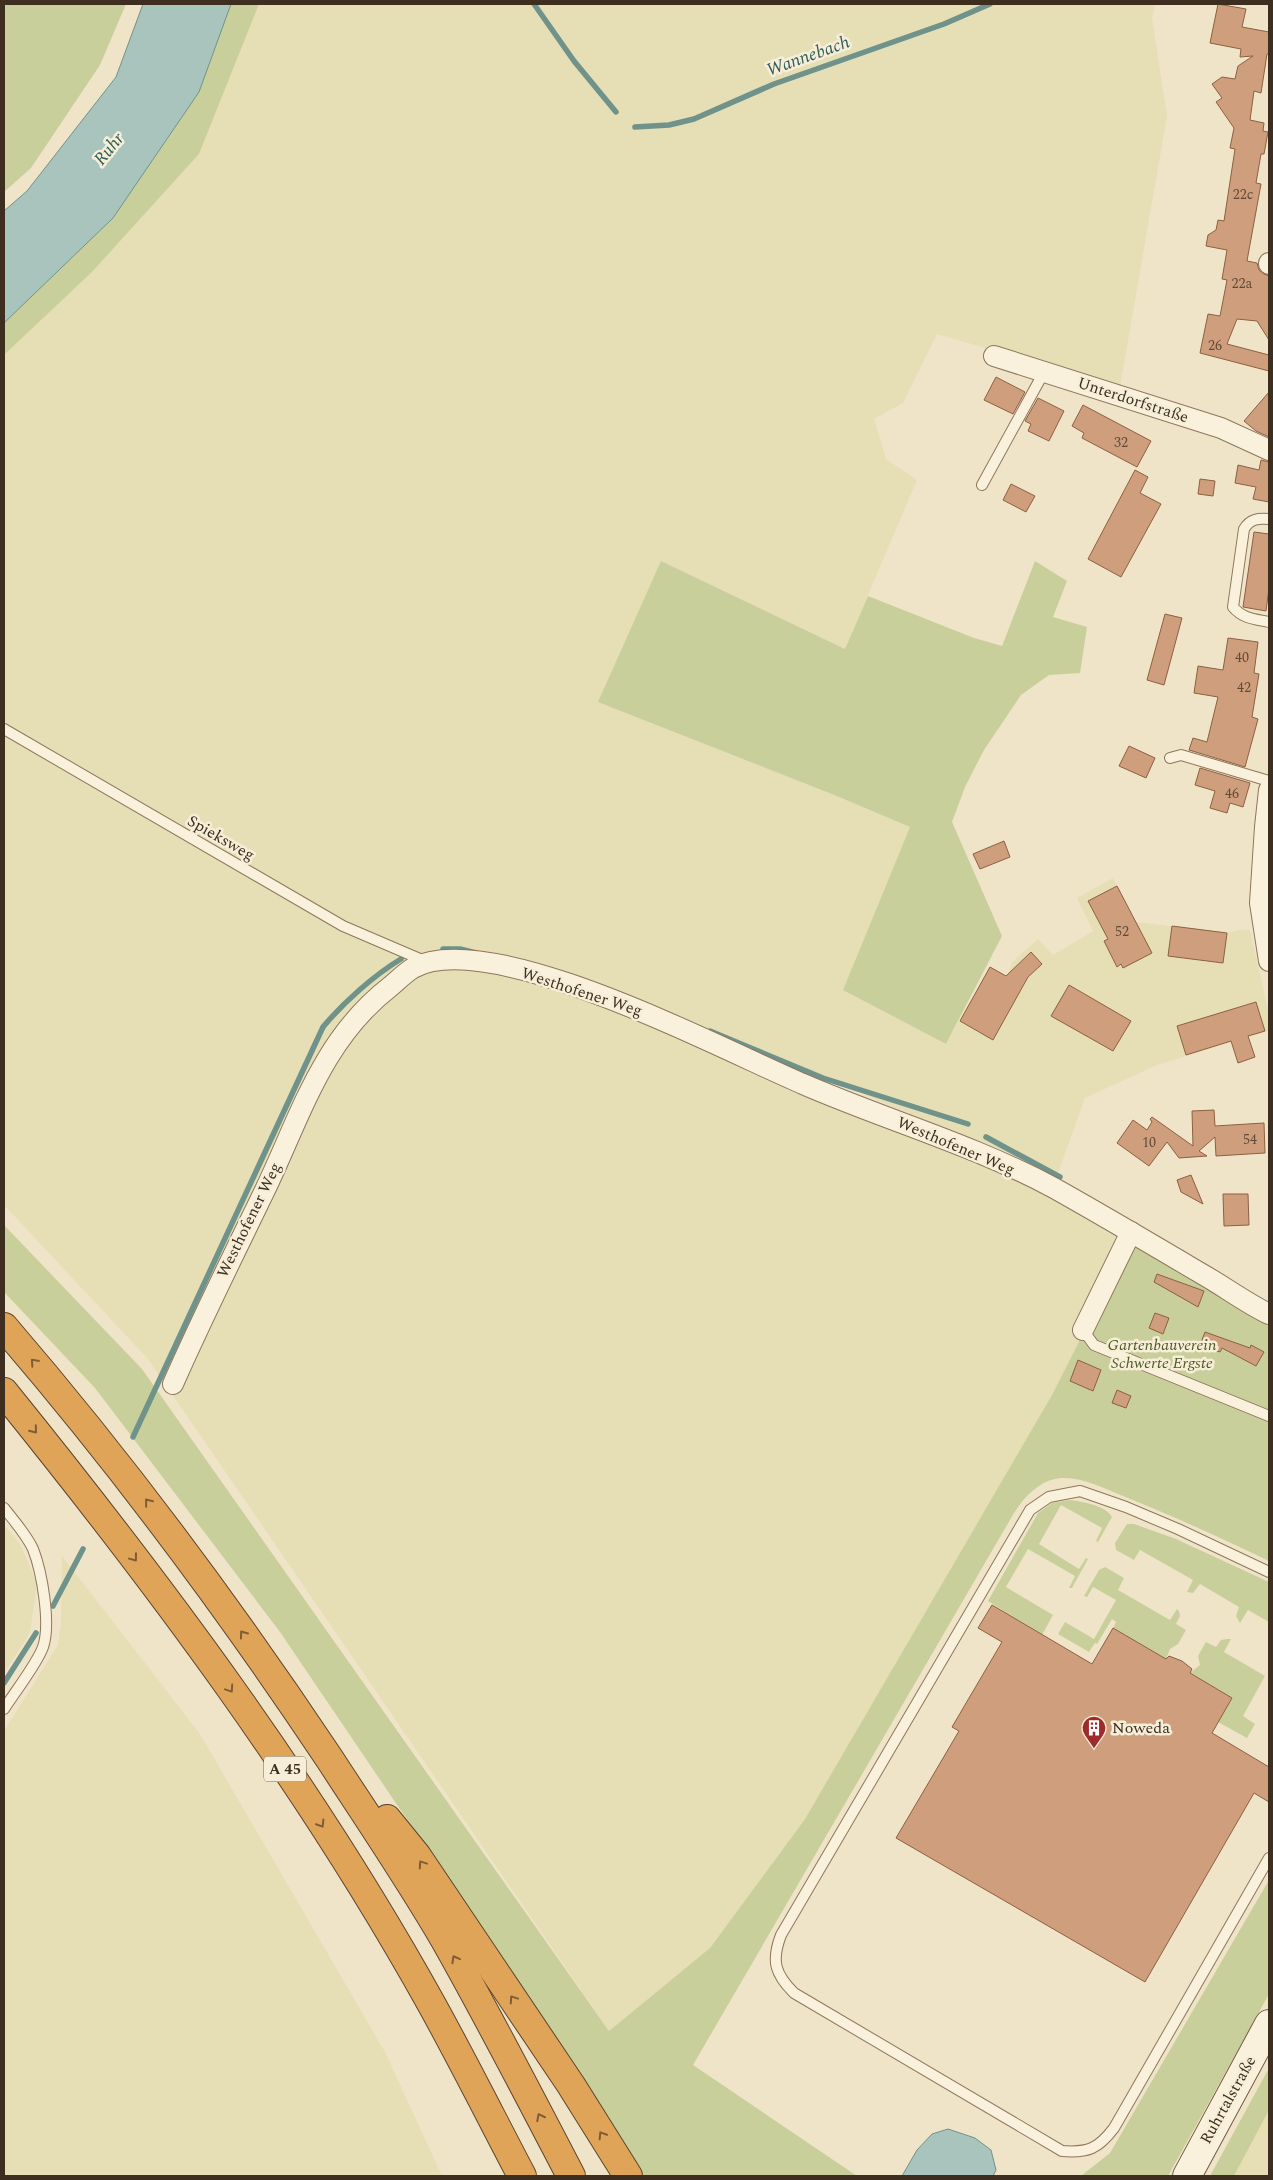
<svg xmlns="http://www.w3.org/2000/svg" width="1273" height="2180" viewBox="0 0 1273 2180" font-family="Spectral,serif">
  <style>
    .farmland { fill: #e6deb5 }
    .green { fill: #c9cf9b }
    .water { fill: #a9c4bc; stroke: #6f938a }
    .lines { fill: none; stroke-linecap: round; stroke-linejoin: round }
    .stream { stroke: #6f938a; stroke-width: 5.5 }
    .building { fill: #cf9f7d; stroke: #8d5f41 }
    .lane-casing { stroke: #8d765c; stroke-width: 12 }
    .street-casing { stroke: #8d765c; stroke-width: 22 }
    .secondary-casing { stroke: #6f573f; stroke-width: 30 }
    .highway-casing { stroke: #5b4430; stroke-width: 30 }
    .lane { stroke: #faf1dc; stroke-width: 10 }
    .street { stroke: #faf1dc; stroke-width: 20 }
    .secondary { stroke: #faf1dc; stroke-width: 28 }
    .highway { stroke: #e0a458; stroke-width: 28 }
    .oneway { stroke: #7e5d36 }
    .labels { text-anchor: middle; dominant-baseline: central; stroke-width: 5; stroke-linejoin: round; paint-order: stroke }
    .number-label { font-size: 14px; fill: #624a37 }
    .shield { fill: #f7eed8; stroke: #756857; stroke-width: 1 }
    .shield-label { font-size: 15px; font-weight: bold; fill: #3d2e20 }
    .street-label { font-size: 16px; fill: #3d2e20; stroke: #f7eed8 }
    .park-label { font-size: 16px; font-style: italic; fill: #4d5a26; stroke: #f7eed8 }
    .poi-label { font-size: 16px; fill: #3d2e20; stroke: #f7eed8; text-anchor: start }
    .water-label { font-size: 18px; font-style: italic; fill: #2f5d5a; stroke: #f7eed8 }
  </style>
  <rect width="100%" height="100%" fill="#f0e4c8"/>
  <g class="farmland">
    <path d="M 259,4 L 1155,4 L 1152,18 L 1167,116 L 1120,387 L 937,334 L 903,403 L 874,419 L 886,459 L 917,480 L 845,649 L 661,561 L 832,794 L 910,827 L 843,990 L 946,1044 L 990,967 L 1007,977 L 1012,962 L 1038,939 L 1053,955 L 1093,931 L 1077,898 L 1113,878 L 1136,922 L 1227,933 L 1238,930 L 1250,930 L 1269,1014 L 1269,1031 L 1157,1065 L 1085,1098 L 1056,1179 L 809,1070 L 804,1084 L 964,1147 L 1131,1232 L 1126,1249 L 1052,1395 L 805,1819 L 710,1948 L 609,2031 L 148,1359 L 4,1205 L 4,355 L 92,272 L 199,154 Z"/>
    <path d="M 4,1525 L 20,1544 L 37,1583 L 30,1633 L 4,1673 Z"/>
    <path d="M 62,1556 L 200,1734 L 385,2052 L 442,2176 L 4,2176 L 4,1731 L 58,1645 L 61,1622 Z"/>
    <path d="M 1269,2110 L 1269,2176 L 1234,2176 Z"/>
  </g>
  <g class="green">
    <path d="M 4,4 L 126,4 L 100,65 L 31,168 L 4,192 Z"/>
    <path d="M 231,4 L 259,4 L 199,154 L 92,272 L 4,355 L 4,323 L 113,218 L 199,92 Z"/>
    <path d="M 661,561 L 845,649 L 868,596 L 974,638 L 1002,646 L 1035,561 L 1067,581 L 1053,617 L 1087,627 L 1080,673 L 1049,675 L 1021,695 L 984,750 L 965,787 L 952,822 L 1002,936 L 946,1044 L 843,990 L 910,827 L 832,794 L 598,702 Z"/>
    <path d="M 4,1225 L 142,1369 L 609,2031 L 710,1948 L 805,1819 L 1052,1395 L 1126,1249 L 1135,1245 L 1269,1326 L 1269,1561 C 1221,1538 1173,1516 1123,1496 C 1103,1488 1083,1477 1061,1478 C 1040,1480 1025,1496 1014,1513 L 693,2065 L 857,2176 L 639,2176 L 563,2050 L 280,1632 L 95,1388 L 4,1292 Z"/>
    <path d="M 1069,1500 C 1081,1501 1107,1506 1112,1517 L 1098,1542 L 1096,1541 L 1102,1528 L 1061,1505 L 1039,1544 L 1079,1569 L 1086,1558 L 1088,1559 L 1072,1588 L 1069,1588 L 1075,1576 L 1028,1549 L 1006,1587 L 1053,1615 L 1042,1635 L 988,1601 L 1038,1513 L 1052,1503 Z"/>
    <path d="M 1127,1524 L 1134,1524 L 1176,1539 L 1269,1582 L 1269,1622 L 1248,1610 L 1240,1623 L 1236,1616 L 1239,1607 L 1200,1584 L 1193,1593 L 1187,1592 L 1193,1580 L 1140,1550 L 1134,1560 L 1116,1550 L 1115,1543 Z"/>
    <path d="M 1105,1567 L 1124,1578 L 1118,1590 L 1170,1620 L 1177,1609 L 1179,1611 L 1180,1616 L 1176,1624 L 1186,1630 L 1178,1644 L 1170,1649 L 1166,1659 L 1113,1628 L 1116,1622 L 1112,1619 L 1097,1644 L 1095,1643 L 1089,1652 L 1058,1634 L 1065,1622 L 1094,1639 L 1116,1600 L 1093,1587 L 1087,1597 L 1084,1596 L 1099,1570 Z"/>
    <path d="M 1227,1639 L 1231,1639 L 1224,1652 L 1265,1676 L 1243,1716 L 1255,1724 L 1247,1738 L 1218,1722 L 1232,1698 L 1190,1673 L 1200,1665 L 1198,1656 L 1206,1642 L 1216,1647 L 1221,1640 Z"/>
    <path d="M 1269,1880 L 1269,1994 L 1168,2176 L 1081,2176 L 1110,2153 Z"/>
    <path d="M 1269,2068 L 1269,2110 L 1234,2176 L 1210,2176 Z"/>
  </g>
  <g class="water">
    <path d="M 143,4 L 231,4 L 199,92 L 113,218 L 4,323 L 4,211 L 27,191 L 116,77 Z"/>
    <path d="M 948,2129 L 975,2138 L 991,2150 L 996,2170 L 993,2176 L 902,2176 L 917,2150 L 932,2134 Z"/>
  </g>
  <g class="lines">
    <g class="stream">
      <path d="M 534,4 L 574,61 L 616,112"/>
      <path d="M 635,127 L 669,125 L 694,119 L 774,84 L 944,24 L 990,4"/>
      <path d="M 443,949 L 460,949 L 476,953"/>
      <path d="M 710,1031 L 823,1078 L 968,1124"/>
      <path d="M 986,1137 L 1060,1177"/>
      <path d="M 133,1437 L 323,1027 C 343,1003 374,975 401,959"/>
      <path d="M 53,1606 L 83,1549"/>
      <path d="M 4,1683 L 36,1633"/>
    </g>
  </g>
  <g class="building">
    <path d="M 1218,4 L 1246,9 L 1242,27 L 1269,32 L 1269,54 L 1267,54 L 1261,93 L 1254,91 L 1250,120 L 1264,123 L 1263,131 L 1268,132 L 1264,154 L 1261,154 L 1256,183 L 1261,184 L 1247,261 L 1257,263 L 1259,270 L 1264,274 L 1269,276 L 1269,340 L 1257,321 L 1237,319 L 1227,344 L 1269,355 L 1269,371 L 1200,353 L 1208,314 L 1220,316 L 1227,280 L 1222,279 L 1227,250 L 1206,246 L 1208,235 L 1216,230 L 1218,220 L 1224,221 L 1235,149 L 1230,148 L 1234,128 L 1216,102 L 1222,98 L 1212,84 L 1222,77 L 1235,79 L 1238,66 L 1253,56 L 1240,57 L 1241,49 L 1210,43 Z"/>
    <path d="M 996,377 L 1025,392 L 1013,414 L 984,400 Z"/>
    <path d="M 1269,392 L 1269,437 L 1256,431 L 1244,421 Z"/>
    <path d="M 1038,398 L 1064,411 L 1049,441 L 1028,431 L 1031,424 L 1025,421 Z"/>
    <path d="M 1083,405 L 1151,441 L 1137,467 L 1082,438 L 1084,433 L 1072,426 Z"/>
    <path d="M 1261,460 L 1269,462 L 1269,502 L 1253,499 L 1256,487 L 1235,483 L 1238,465 L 1259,470 Z"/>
    <path d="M 1135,470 L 1148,477 L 1140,493 L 1161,504 L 1121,577 L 1088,559 Z"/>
    <path d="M 1200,479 L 1215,481 L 1213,496 L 1198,494 Z"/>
    <path d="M 1011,484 L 1035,496 L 1026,512 L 1003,500 Z"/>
    <path d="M 1254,532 L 1269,534 L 1269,588 L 1266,611 L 1243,607 Z"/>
    <path d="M 1165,614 L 1182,618 L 1164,685 L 1147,680 Z"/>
    <path d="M 1228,638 L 1258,642 L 1254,673 L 1259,674 L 1252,717 L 1258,719 L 1245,767 L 1189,750 L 1193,738 L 1207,742 L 1218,697 L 1194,693 L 1198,666 L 1223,670 Z"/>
    <path d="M 1129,746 L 1155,758 L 1146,778 L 1119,766 Z"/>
    <path d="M 1200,768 L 1250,783 L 1243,807 L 1230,803 L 1227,813 L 1210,808 L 1215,791 L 1195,785 Z"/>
    <path d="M 1004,841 L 1010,857 L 980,869 L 973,854 Z"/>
    <path d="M 1117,886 L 1152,953 L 1123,968 L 1121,964 L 1117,967 L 1104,941 L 1108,939 L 1088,901 Z"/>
    <path d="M 1172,926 L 1227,933 L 1223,963 L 1168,956 Z"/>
    <path d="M 1031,952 L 1042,964 L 1028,977 L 993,1040 L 960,1021 L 990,967 L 1006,976 Z"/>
    <path d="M 1069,985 L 1131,1021 L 1113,1051 L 1051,1016 Z"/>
    <path d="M 1256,1002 L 1265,1031 L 1248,1036 L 1255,1057 L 1238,1063 L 1231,1041 L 1186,1055 L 1177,1026 Z"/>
    <path d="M 1214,1110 L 1215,1126 L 1264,1123 L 1265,1153 L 1216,1156 L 1215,1137 L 1199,1151 L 1207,1156 L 1179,1158 L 1167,1142 L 1149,1166 L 1117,1143 L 1133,1120 L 1147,1130 L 1152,1122 L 1150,1119 L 1152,1117 L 1193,1146 L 1192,1111 Z"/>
    <path d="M 1191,1175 L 1203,1204 L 1181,1192 L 1177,1180 Z"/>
    <path d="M 1223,1194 L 1248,1194 L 1249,1225 L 1224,1226 Z"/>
    <path d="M 1157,1274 L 1204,1291 L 1198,1307 L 1154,1282 Z"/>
    <path d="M 1155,1313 L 1169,1318 L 1163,1334 L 1149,1328 Z"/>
    <path d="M 1205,1332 L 1250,1348 L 1251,1345 L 1264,1352 L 1256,1366 L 1222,1348 L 1220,1352 L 1200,1345 Z"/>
    <path d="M 1078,1360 L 1101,1370 L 1093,1391 L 1070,1381 Z"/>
    <path d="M 1117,1390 L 1131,1396 L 1126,1408 L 1112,1403 Z"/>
    <path d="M 992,1605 L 1092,1664 L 1113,1628 L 1166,1659 L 1169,1656 L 1182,1661 L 1192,1669 L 1190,1673 L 1232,1698 L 1212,1733 L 1269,1767 L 1269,1802 L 1254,1793 L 1145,1982 L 896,1838 L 959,1731 L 952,1727 L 1002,1642 L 978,1628 Z"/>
  </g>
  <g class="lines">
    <defs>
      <g id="lane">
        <path d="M 982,485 L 1044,372"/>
        <path d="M 1269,519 C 1258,518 1250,519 1244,529 L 1233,607 C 1243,619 1255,619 1269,622"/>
        <path d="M 4,729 L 343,926 L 427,962"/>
        <path d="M 1170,758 L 1181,755 L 1269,781"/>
        <path d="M 1083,1330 L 1094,1345 L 1269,1416"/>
        <path d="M 4,1508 C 14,1521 26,1534 33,1549 C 42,1572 51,1624 43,1647 C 37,1664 14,1693 4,1709"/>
        <path d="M 1269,1572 L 1178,1529 L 1126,1507 L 1080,1491 L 1049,1497 L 1030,1510 L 781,1935 C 771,1961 775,1974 794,1993 L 1062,2151 C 1088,2153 1098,2149 1114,2128 L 1269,1858"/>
      </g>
      <g id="street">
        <path d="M 1269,264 L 1269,263"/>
        <path d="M 994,356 L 1221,428 L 1269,450"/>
        <path d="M 1269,790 L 1265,827 L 1260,903 L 1269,961"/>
        <path d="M 1083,1330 L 1131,1232"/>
        <path d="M 173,1384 C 202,1318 234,1254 265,1190 C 301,1115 322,1039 391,986 C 398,980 405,973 413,968 C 490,926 725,1051 803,1084 C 886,1120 974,1145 1054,1188 C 1104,1216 1153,1245 1202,1274 C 1225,1287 1246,1303 1269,1314"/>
      </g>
      <path id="secondary" d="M 1187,2176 L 1269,2024"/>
      <g id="highway">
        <path d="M 4,1327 C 122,1464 229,1608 329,1758 C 368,1818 409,1878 445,1940 C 489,2018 530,2097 571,2176"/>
        <path d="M 4,1392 C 160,1585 311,1787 432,2005 C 463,2061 492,2119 522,2176"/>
        <path d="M 387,1819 L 417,1856 L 571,2085 L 628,2176"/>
      </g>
    </defs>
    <use href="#lane" class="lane-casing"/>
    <use href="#street" class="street-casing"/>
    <use href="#secondary" class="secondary-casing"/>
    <use href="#highway" class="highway-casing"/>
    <use href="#lane" class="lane"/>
    <use href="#street" class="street"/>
    <use href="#secondary" class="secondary"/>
    <use href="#highway" class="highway"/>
  </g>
  <defs><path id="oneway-chevron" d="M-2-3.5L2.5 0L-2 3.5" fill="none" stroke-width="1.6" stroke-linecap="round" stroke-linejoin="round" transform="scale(1.25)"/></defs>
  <g class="oneway">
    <use href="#oneway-chevron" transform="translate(34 1362) rotate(-131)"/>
    <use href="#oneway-chevron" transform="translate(34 1430) rotate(51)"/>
    <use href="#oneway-chevron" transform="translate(148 1502) rotate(-129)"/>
    <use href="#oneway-chevron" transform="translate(134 1558) rotate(53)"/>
    <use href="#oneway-chevron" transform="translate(243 1634) rotate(-126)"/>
    <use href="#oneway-chevron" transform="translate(230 1689) rotate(56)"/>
    <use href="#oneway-chevron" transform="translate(321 1824) rotate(58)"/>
    <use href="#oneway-chevron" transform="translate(422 1864) rotate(-124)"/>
    <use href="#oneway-chevron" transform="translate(455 1959) rotate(-119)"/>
    <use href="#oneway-chevron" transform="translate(513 1999) rotate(-124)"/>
    <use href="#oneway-chevron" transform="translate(540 2117) rotate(-117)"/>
    <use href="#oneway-chevron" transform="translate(602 2135) rotate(-122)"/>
  </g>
  <defs>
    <symbol id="building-pin" viewBox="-11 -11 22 30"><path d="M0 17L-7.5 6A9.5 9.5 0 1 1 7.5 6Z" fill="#9e2a2b" stroke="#f7eed8"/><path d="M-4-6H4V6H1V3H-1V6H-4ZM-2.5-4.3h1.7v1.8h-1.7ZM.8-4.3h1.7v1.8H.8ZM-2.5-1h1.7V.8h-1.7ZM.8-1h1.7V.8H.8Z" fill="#fff"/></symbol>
  </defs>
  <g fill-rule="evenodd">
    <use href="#building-pin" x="1080" y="1714" width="28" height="38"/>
  </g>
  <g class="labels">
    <g class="number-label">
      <text x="1243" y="194">22c</text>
      <text x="1242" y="283">22a</text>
      <text x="1215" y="345">26</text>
      <text x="1121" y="442">32</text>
      <text x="1242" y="657">40</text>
      <text x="1244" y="687">42</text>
      <text x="1232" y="793">46</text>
      <text x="1122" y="931">52</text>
      <text x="1250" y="1139">54</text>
      <text x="1149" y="1142">10</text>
    </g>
    <rect class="shield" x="264" y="1756.5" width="42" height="25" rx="4"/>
    <g class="shield-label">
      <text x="285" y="1769">A 45</text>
    </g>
    <g class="street-label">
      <text transform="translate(1133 400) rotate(18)">Unterdorfstraße</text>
      <text transform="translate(221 838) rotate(30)">Spieksweg</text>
      <text transform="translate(582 992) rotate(18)">Westhofener Weg</text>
      <text transform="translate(956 1146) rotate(23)">Westhofener Weg</text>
      <text transform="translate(249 1220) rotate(-64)">Westhofener Weg</text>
      <text transform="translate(1228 2100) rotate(-61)">Ruhrtalstraße</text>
    </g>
    <g class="park-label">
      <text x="1162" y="1345">Gartenbauverein<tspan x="1162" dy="18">Schwerte Ergste</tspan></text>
    </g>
    <g class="poi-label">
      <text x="1112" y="1728">Noweda</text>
    </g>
    <g class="water-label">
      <text transform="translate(808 56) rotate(-20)">Wannebach</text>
      <text transform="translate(109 149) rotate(-51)">Ruhr</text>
    </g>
  </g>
  <rect width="1273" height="2180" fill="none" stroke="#3d2e20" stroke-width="10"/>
</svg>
